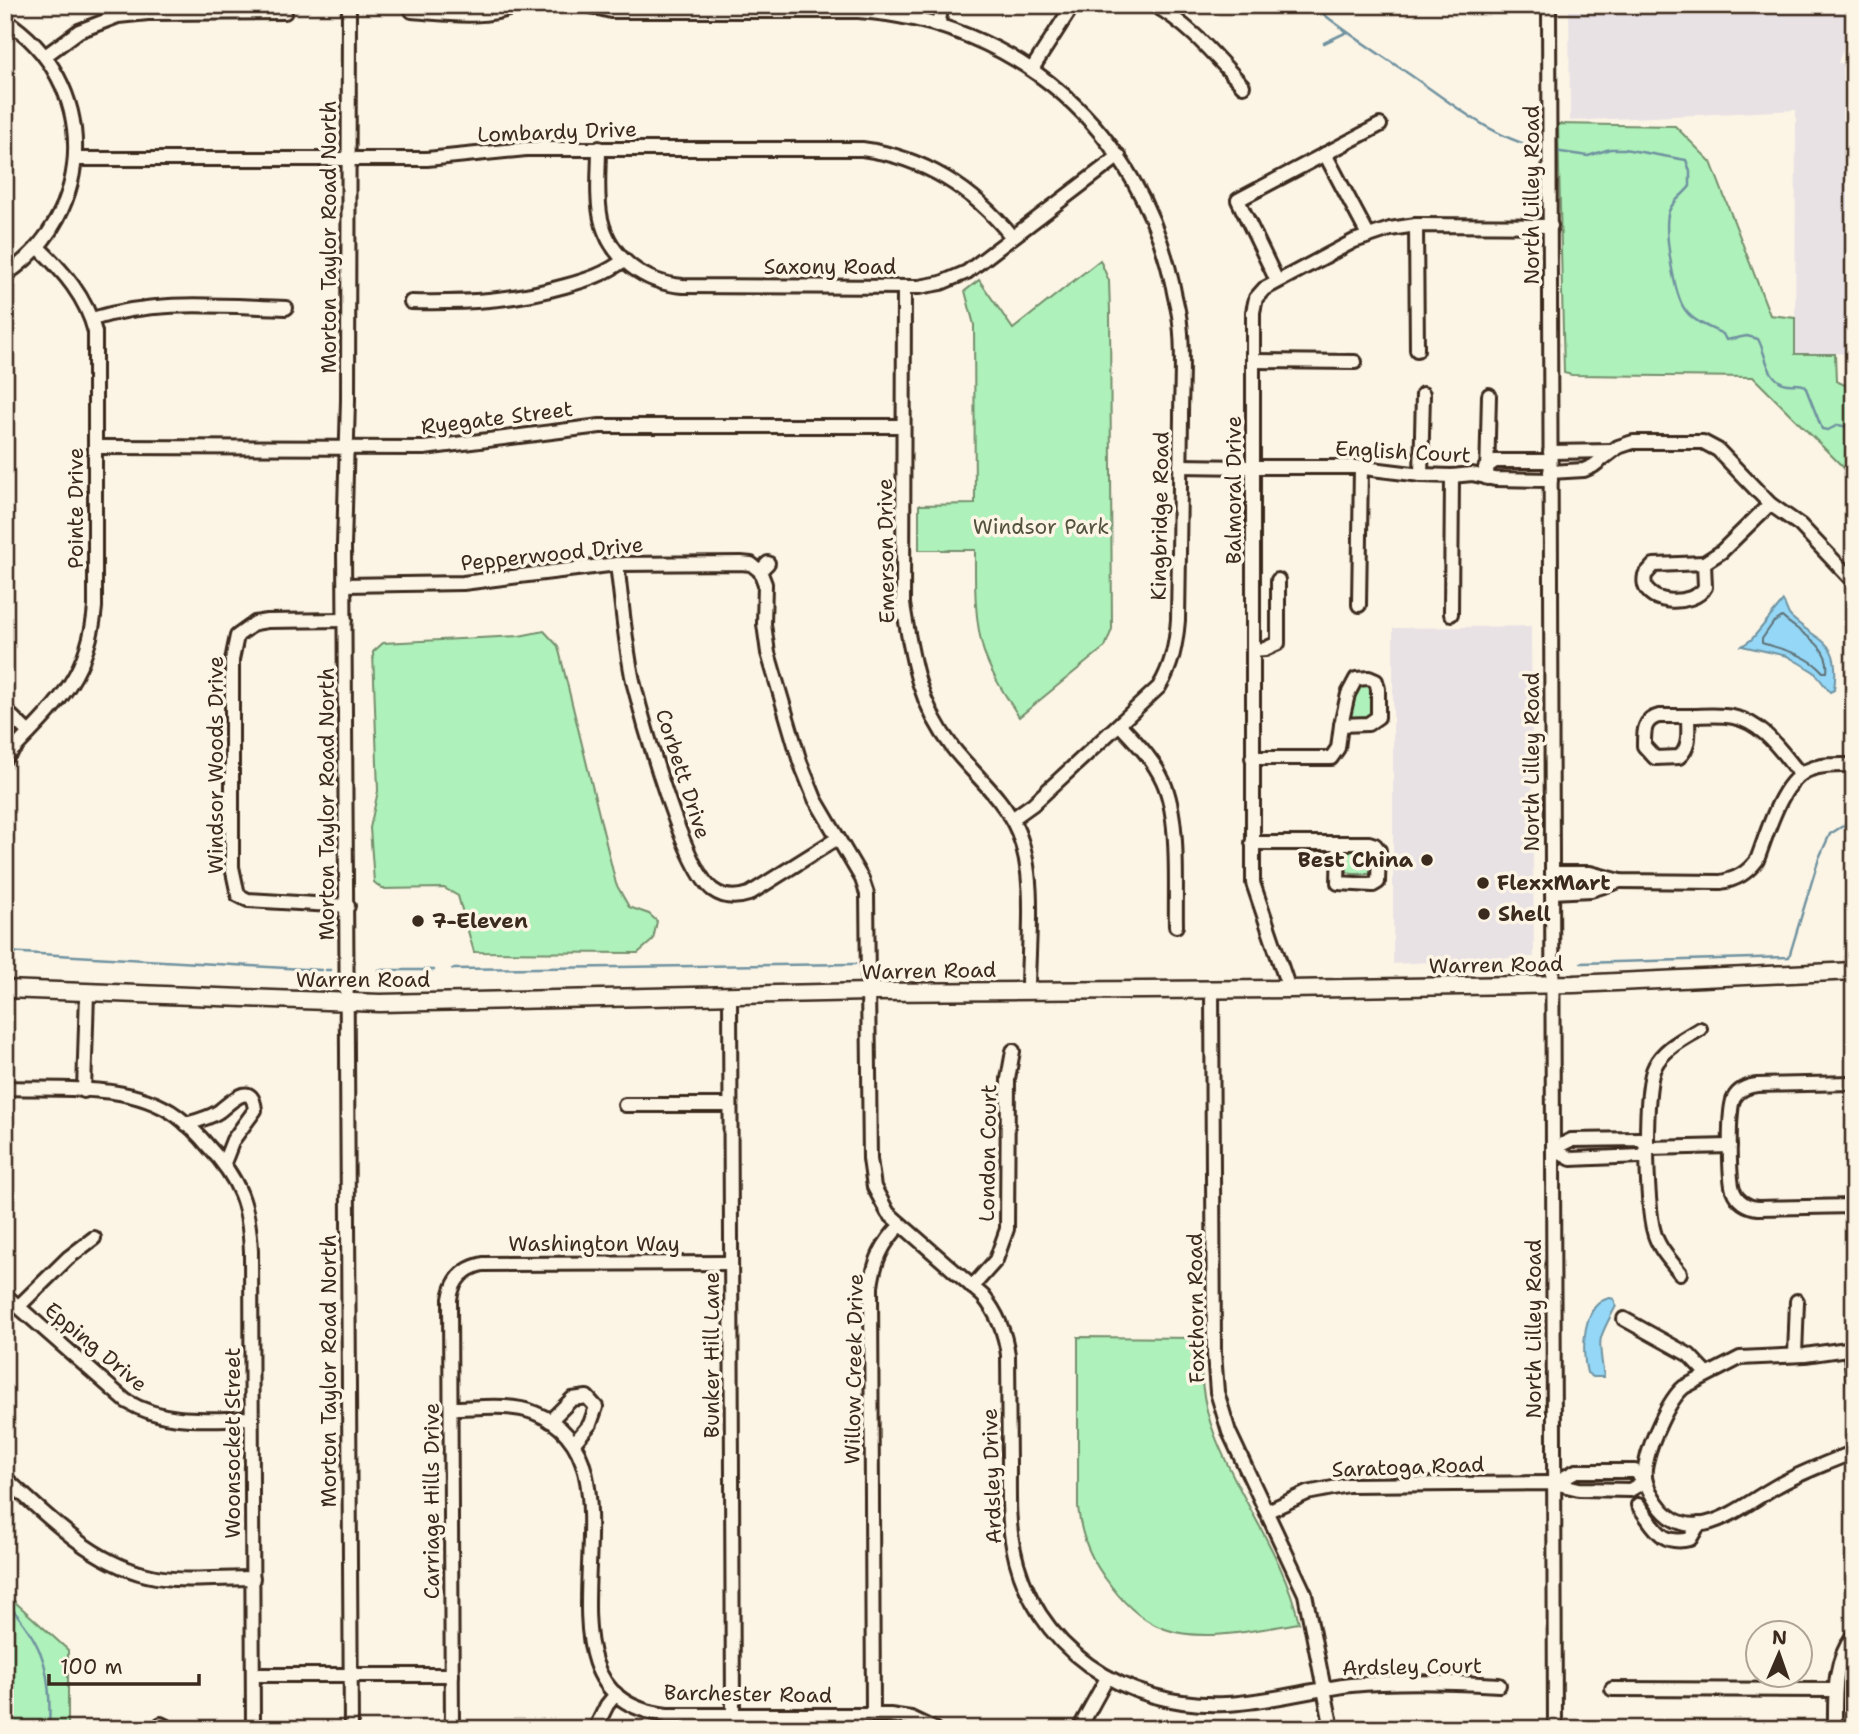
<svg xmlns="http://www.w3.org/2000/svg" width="1859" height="1734" viewBox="0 0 1859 1734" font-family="'Shantell Sans',sans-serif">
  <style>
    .built { fill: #e9e2e5 }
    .green { fill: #aef1ba; stroke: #748e6c; stroke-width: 2 }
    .water { fill: #94d7f6; stroke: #7092a0; stroke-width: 2 }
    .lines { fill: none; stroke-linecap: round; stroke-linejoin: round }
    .shore { stroke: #5f6f74; stroke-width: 2 }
    .stream { stroke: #7092a0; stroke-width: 2.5 }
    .minor-casing { stroke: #3b2a1e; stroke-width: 18 }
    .major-casing { stroke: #3b2a1e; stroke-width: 21 }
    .minor { stroke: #fcf5e5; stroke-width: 12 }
    .major { stroke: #fcf5e5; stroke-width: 16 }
    .poi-dot { fill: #3b2a1e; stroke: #fcf5e5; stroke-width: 2.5 }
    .labels { text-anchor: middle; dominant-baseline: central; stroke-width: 7; stroke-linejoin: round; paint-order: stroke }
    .street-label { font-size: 21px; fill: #3b2a1e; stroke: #fcf5e5 }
    .park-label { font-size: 21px; fill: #52523d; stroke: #fcf5e5 }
    .poi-label { font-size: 21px; font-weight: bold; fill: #3b2a1e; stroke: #fcf5e5; text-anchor: start }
  </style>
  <rect width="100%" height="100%" fill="#fcf5e5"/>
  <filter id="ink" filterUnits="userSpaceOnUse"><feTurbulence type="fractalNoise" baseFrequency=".0143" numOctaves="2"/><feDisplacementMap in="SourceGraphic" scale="14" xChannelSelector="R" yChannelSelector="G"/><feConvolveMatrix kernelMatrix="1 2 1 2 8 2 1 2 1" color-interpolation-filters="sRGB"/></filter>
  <g filter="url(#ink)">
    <g class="built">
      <path d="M 1569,5 L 1854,5 L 1854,59 L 1843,50 L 1838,63 L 1854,63 L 1854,353 L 1795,355 L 1796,110 L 1570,121 Z"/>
      <path d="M 1531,626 L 1534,957 L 1393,964 L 1393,628 Z"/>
    </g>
    <g class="green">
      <path d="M 1558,124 L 1675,126 L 1711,162 L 1770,315 L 1795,318 L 1795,354 L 1835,354 L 1836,381 L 1854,389 L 1854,478 L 1753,377 L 1572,375 L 1564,373 Z"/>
      <path d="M 1100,260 L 1109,281 L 1110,311 L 1112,629 L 1105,647 L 1019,717 C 1006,696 990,673 983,649 C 974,616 975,583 975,550 L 919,550 L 919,505 L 975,504 L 974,325 L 965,291 L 979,280 L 1013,329 Z"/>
      <path d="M 544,631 L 558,646 L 616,884 L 629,907 L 649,914 L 657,921 L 653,940 L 638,953 L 474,952 L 458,896 L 444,888 L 382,889 L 374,882 L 370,828 L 378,791 L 373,652 L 383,643 L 519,636 Z"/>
      <path d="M 1368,684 L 1371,685 L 1375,709 L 1371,718 L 1351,718 L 1349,713 C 1353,701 1355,686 1368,684 Z"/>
      <path d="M 1351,849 L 1368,849 L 1373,852 L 1373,868 L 1370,874 L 1352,874 L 1346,871 L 1346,853 Z"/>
      <path d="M 1078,1337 L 1200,1338 C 1200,1371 1202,1402 1214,1433 C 1238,1498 1284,1554 1299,1623 C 1261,1629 1203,1643 1165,1629 C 1143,1622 1124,1603 1111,1586 C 1092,1562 1081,1538 1078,1507 Z"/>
      <path d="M 5,1593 L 68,1650 L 68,1729 L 5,1729 Z"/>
    </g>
    <g class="water">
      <path d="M 1783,601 C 1786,606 1787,612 1790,616 C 1820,645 1841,637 1834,690 L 1830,692 L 1814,672 L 1801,664 L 1787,656 L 1742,646 L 1752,639 Z"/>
      <path d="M 1610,1298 L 1614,1299 L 1616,1306 C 1597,1342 1598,1336 1604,1377 L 1593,1377 L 1587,1373 C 1581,1351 1582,1303 1610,1298 Z"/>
    </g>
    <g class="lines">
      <path class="shore" d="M 1782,617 C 1799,633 1831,644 1827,672 L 1823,672 C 1807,654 1784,650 1762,643 L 1762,639 L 1773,623 Z"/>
      <g class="stream">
        <path d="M 1312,5 C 1342,30 1376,52 1409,74 C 1450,102 1494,140 1544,149"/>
        <path d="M 1324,43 L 1347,32"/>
        <path d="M 1554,151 L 1588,156 L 1610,149 L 1624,149 L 1686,160 L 1690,171 L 1690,186 C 1684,195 1673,200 1669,211 C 1663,228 1674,297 1686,311 C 1694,322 1711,328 1723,334 L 1726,340 L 1747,336 L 1758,339 C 1766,353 1766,376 1783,383 C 1791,386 1798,382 1805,386 L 1822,429 L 1828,430 L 1838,425 L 1854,428"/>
        <path d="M 5,952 L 321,970"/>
        <path d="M 1581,963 L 1789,957 L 1819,858 L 1830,834 L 1854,819"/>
        <path d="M 452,969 L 855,964"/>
        <path d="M 326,970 L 331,970"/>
        <path d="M 379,970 L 434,970"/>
        <path d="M 5,1601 C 44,1643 52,1672 49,1729"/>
      </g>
      <defs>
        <g id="minor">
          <path d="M 349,5 L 348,400 L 344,546 L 351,1729"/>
          <path d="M 587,5 L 611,11 L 858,11 C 1019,22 1140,131 1173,287 C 1175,299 1179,311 1180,323 C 1184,354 1181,387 1181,418 C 1180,486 1179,553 1178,620 C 1176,644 1172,666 1159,687 L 1033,804 L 1012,819"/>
          <path d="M 1154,5 C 1190,25 1215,56 1243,86"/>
          <path d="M 1549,5 L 1555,1729"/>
          <path d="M 412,11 C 449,14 485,20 519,5"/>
          <path d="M 5,20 C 99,81 98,214 5,275"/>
          <path d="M 938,25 L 942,5"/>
          <path d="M 45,56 L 79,31 L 118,16 L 148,13 L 285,12"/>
          <path d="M 1032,69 L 1073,5"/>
          <path d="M 599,148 C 599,171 596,196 601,219 C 610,258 644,283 683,286 L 919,287 L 941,283 L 967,272 L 1119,156"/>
          <path d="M 1325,154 L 1368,235"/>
          <path d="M 75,159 L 427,159 L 526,149 L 862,149 C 923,157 974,189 1012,237"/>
          <path d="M 1416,225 L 1417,350"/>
          <path d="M 1277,281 L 1238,200 L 1380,125"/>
          <path d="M 904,287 L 903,604 C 912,659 918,703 953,748 C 975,776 1004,798 1018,832 C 1037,878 1028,941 1028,990"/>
          <path d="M 411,302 C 466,303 512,301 565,286 C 587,280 606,274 624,260"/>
          <path d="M 92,319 C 155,299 220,306 286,308"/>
          <path d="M 1253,361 L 1355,362"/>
          <path d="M 96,447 L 424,448 L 600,426 L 903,426"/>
          <path d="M 1550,452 L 1612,451"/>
          <path d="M 1180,466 L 1247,467"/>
          <path d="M 1253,467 L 1356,467 L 1421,475 L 1452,476 L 1472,474 L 1495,479 L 1551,480"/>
          <path d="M 1485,468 L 1495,461 L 1550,461"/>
          <path d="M 1550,472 L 1584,470 L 1593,466 L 1618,447 L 1633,442 L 1703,442 L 1718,450 L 1770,504 L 1800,525 L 1854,582"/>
          <path d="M 1421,475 L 1423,394"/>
          <path d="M 1487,478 L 1489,395"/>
          <path d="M 768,563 L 760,571 L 765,584 L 764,624 L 768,653 L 800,762 L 815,799 L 862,879 L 867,894 L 870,1159 L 874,1187 L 888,1213 L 983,1296 C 998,1314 1005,1332 1008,1355 C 1008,1392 1009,1429 1009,1466 C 1009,1493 1008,1520 1013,1546 C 1032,1648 1125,1709 1226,1704 C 1268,1702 1309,1690 1351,1685 C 1400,1680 1451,1682 1499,1685"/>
          <path d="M 1704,563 L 1705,587 C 1695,607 1638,607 1645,575 L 1654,565 Z"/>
          <path d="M 1704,563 L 1721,552 L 1770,504"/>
          <path d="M 617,564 C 622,603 625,643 633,681 C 643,721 683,868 713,890 C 724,898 737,898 749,894 L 838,838"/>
          <path d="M 345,585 L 463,583 L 617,564 L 741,563 L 751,564 L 760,571"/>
          <path d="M 1359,605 L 1361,467"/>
          <path d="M 1451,614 L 1452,476"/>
          <path d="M 345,620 L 267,621 L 255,623 L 237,636 L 232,660 L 232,867 L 238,895 L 248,900 L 348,906"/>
          <path d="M 1253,650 L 1265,649 L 1278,643 L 1278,580"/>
          <path d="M 1369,678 L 1376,681 L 1378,689 L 1378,717 L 1368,724 L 1341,725 L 1348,694 L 1356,679 Z"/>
          <path d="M 5,710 L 29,733"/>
          <path d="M 1659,716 L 1688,716 C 1688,731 1691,747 1679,757 L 1655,758 L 1644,746 C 1644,732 1643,720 1659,716 Z"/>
          <path d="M 1688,716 C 1703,716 1719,714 1733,717 C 1764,723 1781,752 1800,774"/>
          <path d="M 1120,725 C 1136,742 1153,759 1163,781 C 1180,818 1175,884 1176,926"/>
          <path d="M 5,758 C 52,709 89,679 95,607 L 95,332 C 86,297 64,272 38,247"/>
          <path d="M 1252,758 L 1331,758 L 1338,748 L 1341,725"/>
          <path d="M 1252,843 L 1369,843 L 1375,845 L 1379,850 L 1378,882 L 1373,885 L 1338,883 L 1339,843"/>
          <path d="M 1552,873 L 1590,873 L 1620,881 L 1721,882 C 1737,879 1747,873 1757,860 C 1768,832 1781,779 1811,769 C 1824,764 1840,765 1854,765"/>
          <path d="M 1552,892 L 1591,890 L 1620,881"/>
          <path d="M 1289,989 L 1253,883 L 1253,312 L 1256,298 L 1264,289 L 1354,241 L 1390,229 L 1416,225 L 1551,226"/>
          <path d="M 1212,990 L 1214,1353 L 1217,1392 L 1229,1432 L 1305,1594 L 1332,1729"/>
          <path d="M 730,996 L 733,1715"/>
          <path d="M 1854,1083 L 1757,1085 C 1747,1086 1739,1089 1734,1098 C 1728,1108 1729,1177 1733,1190 C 1737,1201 1747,1207 1758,1208 L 1854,1206"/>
          <path d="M 5,1088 C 60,1090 130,1082 177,1116 C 189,1125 199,1135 208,1146 C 240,1180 249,1205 251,1251 L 253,1729"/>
          <path d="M 84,1091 L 87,993"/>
          <path d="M 625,1105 L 730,1105"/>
          <path d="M 186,1124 C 197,1121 209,1118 218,1112 C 229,1104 252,1078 255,1110 L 233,1140 L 224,1163"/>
          <path d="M 1553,1149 L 1571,1159 L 1641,1156 L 1648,1148 L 1730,1146"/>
          <path d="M 1553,1149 L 1571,1140 L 1640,1139 L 1648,1148"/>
          <path d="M 1680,1273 C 1671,1261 1658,1248 1654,1232 C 1646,1207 1643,1088 1655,1066 C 1664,1048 1684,1039 1700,1029"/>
          <path d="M 972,1287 L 996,1260 L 1007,1229 L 1008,1079 L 1013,1051"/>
          <path d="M 5,1295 L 126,1401 C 166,1425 208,1419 252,1418"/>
          <path d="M 19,1306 L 68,1258 L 94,1238"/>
          <path d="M 1624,1319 L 1689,1355 L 1707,1374"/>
          <path d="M 1850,1348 L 1854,1381"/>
          <path d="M 1854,1348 L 1805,1355 L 1740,1358 L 1684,1387 C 1668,1400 1650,1443 1646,1463 C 1642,1479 1648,1490 1657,1503 C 1691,1552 1741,1506 1775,1487 C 1799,1473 1827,1463 1854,1452"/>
          <path d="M 1795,1355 L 1797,1301"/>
          <path d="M 451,1408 C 478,1408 510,1403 535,1413 C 661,1461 508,1696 667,1715 L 890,1715 L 911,1718 L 934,1729"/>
          <path d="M 550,1421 L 572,1399 L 587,1397 L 596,1407 L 590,1424 L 574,1443"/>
          <path d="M 5,1478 C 50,1518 94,1566 156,1577 C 187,1582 221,1578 253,1578"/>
          <path d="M 1554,1483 L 1576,1471 L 1635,1471 L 1645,1481"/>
          <path d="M 1638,1505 C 1655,1527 1660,1546 1690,1539 L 1699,1524"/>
          <path d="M 1268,1511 L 1307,1493 L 1348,1485 L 1554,1483 L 1579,1489 L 1630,1490 L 1645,1481"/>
          <path d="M 255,1675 L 452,1675"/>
          <path d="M 1612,1689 L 1835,1690"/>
          <path d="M 873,1714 L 871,1287 C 874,1262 882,1243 901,1225"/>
          <path d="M 161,1724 L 171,1729"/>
          <path d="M 452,1729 L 450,1299 C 453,1279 464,1268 483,1264 L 731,1263"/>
          <path d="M 595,1729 L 607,1705 L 616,1694"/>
          <path d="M 1079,1729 L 1107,1678"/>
          <path d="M 1835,1729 C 1835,1694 1833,1663 1854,1634"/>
        </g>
        <path id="major" d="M 5,989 L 380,1003 L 869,992 L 1289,989 L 1574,984 L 1854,971"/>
      </defs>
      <use href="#minor" class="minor-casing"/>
      <use href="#major" class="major-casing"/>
      <use href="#minor" class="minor"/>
      <use href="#major" class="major"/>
    </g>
  </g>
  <g class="poi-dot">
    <circle cx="1427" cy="860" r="7"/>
    <circle cx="1483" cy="883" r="7"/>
    <circle cx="1484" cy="914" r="7"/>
    <circle cx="418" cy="921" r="7"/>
  </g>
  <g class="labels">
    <g class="street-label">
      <text transform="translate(557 132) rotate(-2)">Lombardy Drive</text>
      <text transform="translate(1532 195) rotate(-90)">North Lilley Road</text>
      <text transform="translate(329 237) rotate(-90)">Morton Taylor Road North</text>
      <text x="830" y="267">Saxony Road</text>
      <text transform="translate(497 418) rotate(-7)">Ryegate Street</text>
      <text transform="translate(1403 452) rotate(3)">English Court</text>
      <text transform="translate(1234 490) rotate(-90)">Balmoral Drive</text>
      <text transform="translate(76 508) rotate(-90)">Pointe Drive</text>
      <text transform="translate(1160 516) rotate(-89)">Kingbridge Road</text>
      <text transform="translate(886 551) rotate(-91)">Emerson Drive</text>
      <text transform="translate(552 554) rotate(-6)">Pepperwood Drive</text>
      <text transform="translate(1532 762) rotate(-90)">North Lilley Road</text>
      <text transform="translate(216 765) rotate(-90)">Windsor Woods Drive</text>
      <text transform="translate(683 774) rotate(72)">Corbett Drive</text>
      <text transform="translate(327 804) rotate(-90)">Morton Taylor Road North</text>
      <text transform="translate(1496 965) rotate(-1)">Warren Road</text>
      <text transform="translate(929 971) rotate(-1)">Warren Road</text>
      <text x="363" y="980">Warren Road</text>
      <text transform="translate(988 1153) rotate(-89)">London Court</text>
      <text x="594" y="1244">Washington Way</text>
      <text transform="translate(1196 1308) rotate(-91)">Foxthorn Road</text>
      <text transform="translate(1534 1329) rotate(-90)">North Lilley Road</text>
      <text transform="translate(96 1347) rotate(40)">Epping Drive</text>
      <text transform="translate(712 1355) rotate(-90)">Bunker Hill Lane</text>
      <text transform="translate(854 1369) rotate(-89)">Willow Creek Drive</text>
      <text transform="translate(329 1371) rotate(-90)">Morton Taylor Road North</text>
      <text transform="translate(233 1443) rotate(-90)">Woonsocket Street</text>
      <text transform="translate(1408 1467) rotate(-2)">Saratoga Road</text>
      <text transform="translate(992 1476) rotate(-92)">Ardsley Drive</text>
      <text transform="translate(432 1501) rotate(-90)">Carriage Hills Drive</text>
      <text transform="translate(1412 1667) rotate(-1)">Ardsley Court</text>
      <text transform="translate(748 1694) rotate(1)">Barchester Road</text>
    </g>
    <g class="park-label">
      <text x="1041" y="527">Windsor Park</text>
    </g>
    <g class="poi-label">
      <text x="1413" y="860" text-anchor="end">Best China</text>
      <text x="1497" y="883">FlexxMart</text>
      <text x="1498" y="914">Shell</text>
      <text x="432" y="921">7-Eleven</text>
    </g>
  </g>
  <rect width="1859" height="1734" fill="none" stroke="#fcf5e5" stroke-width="28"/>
  <rect x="14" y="14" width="1831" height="1706" fill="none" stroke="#3b2a1e" stroke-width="2.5" filter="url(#ink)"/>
  <g transform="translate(1779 1654) rotate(2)"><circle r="33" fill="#fcf5e5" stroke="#afa495" stroke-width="2"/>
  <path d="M0-5L12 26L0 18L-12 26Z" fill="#3b2a1e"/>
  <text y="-10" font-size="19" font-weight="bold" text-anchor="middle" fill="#3b2a1e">N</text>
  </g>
  <path d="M49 1674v10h150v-10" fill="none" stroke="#3b2a1e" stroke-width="3.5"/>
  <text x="60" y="1674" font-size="21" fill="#3b2a1e" stroke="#fcf5e5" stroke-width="5" paint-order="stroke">100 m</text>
</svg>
